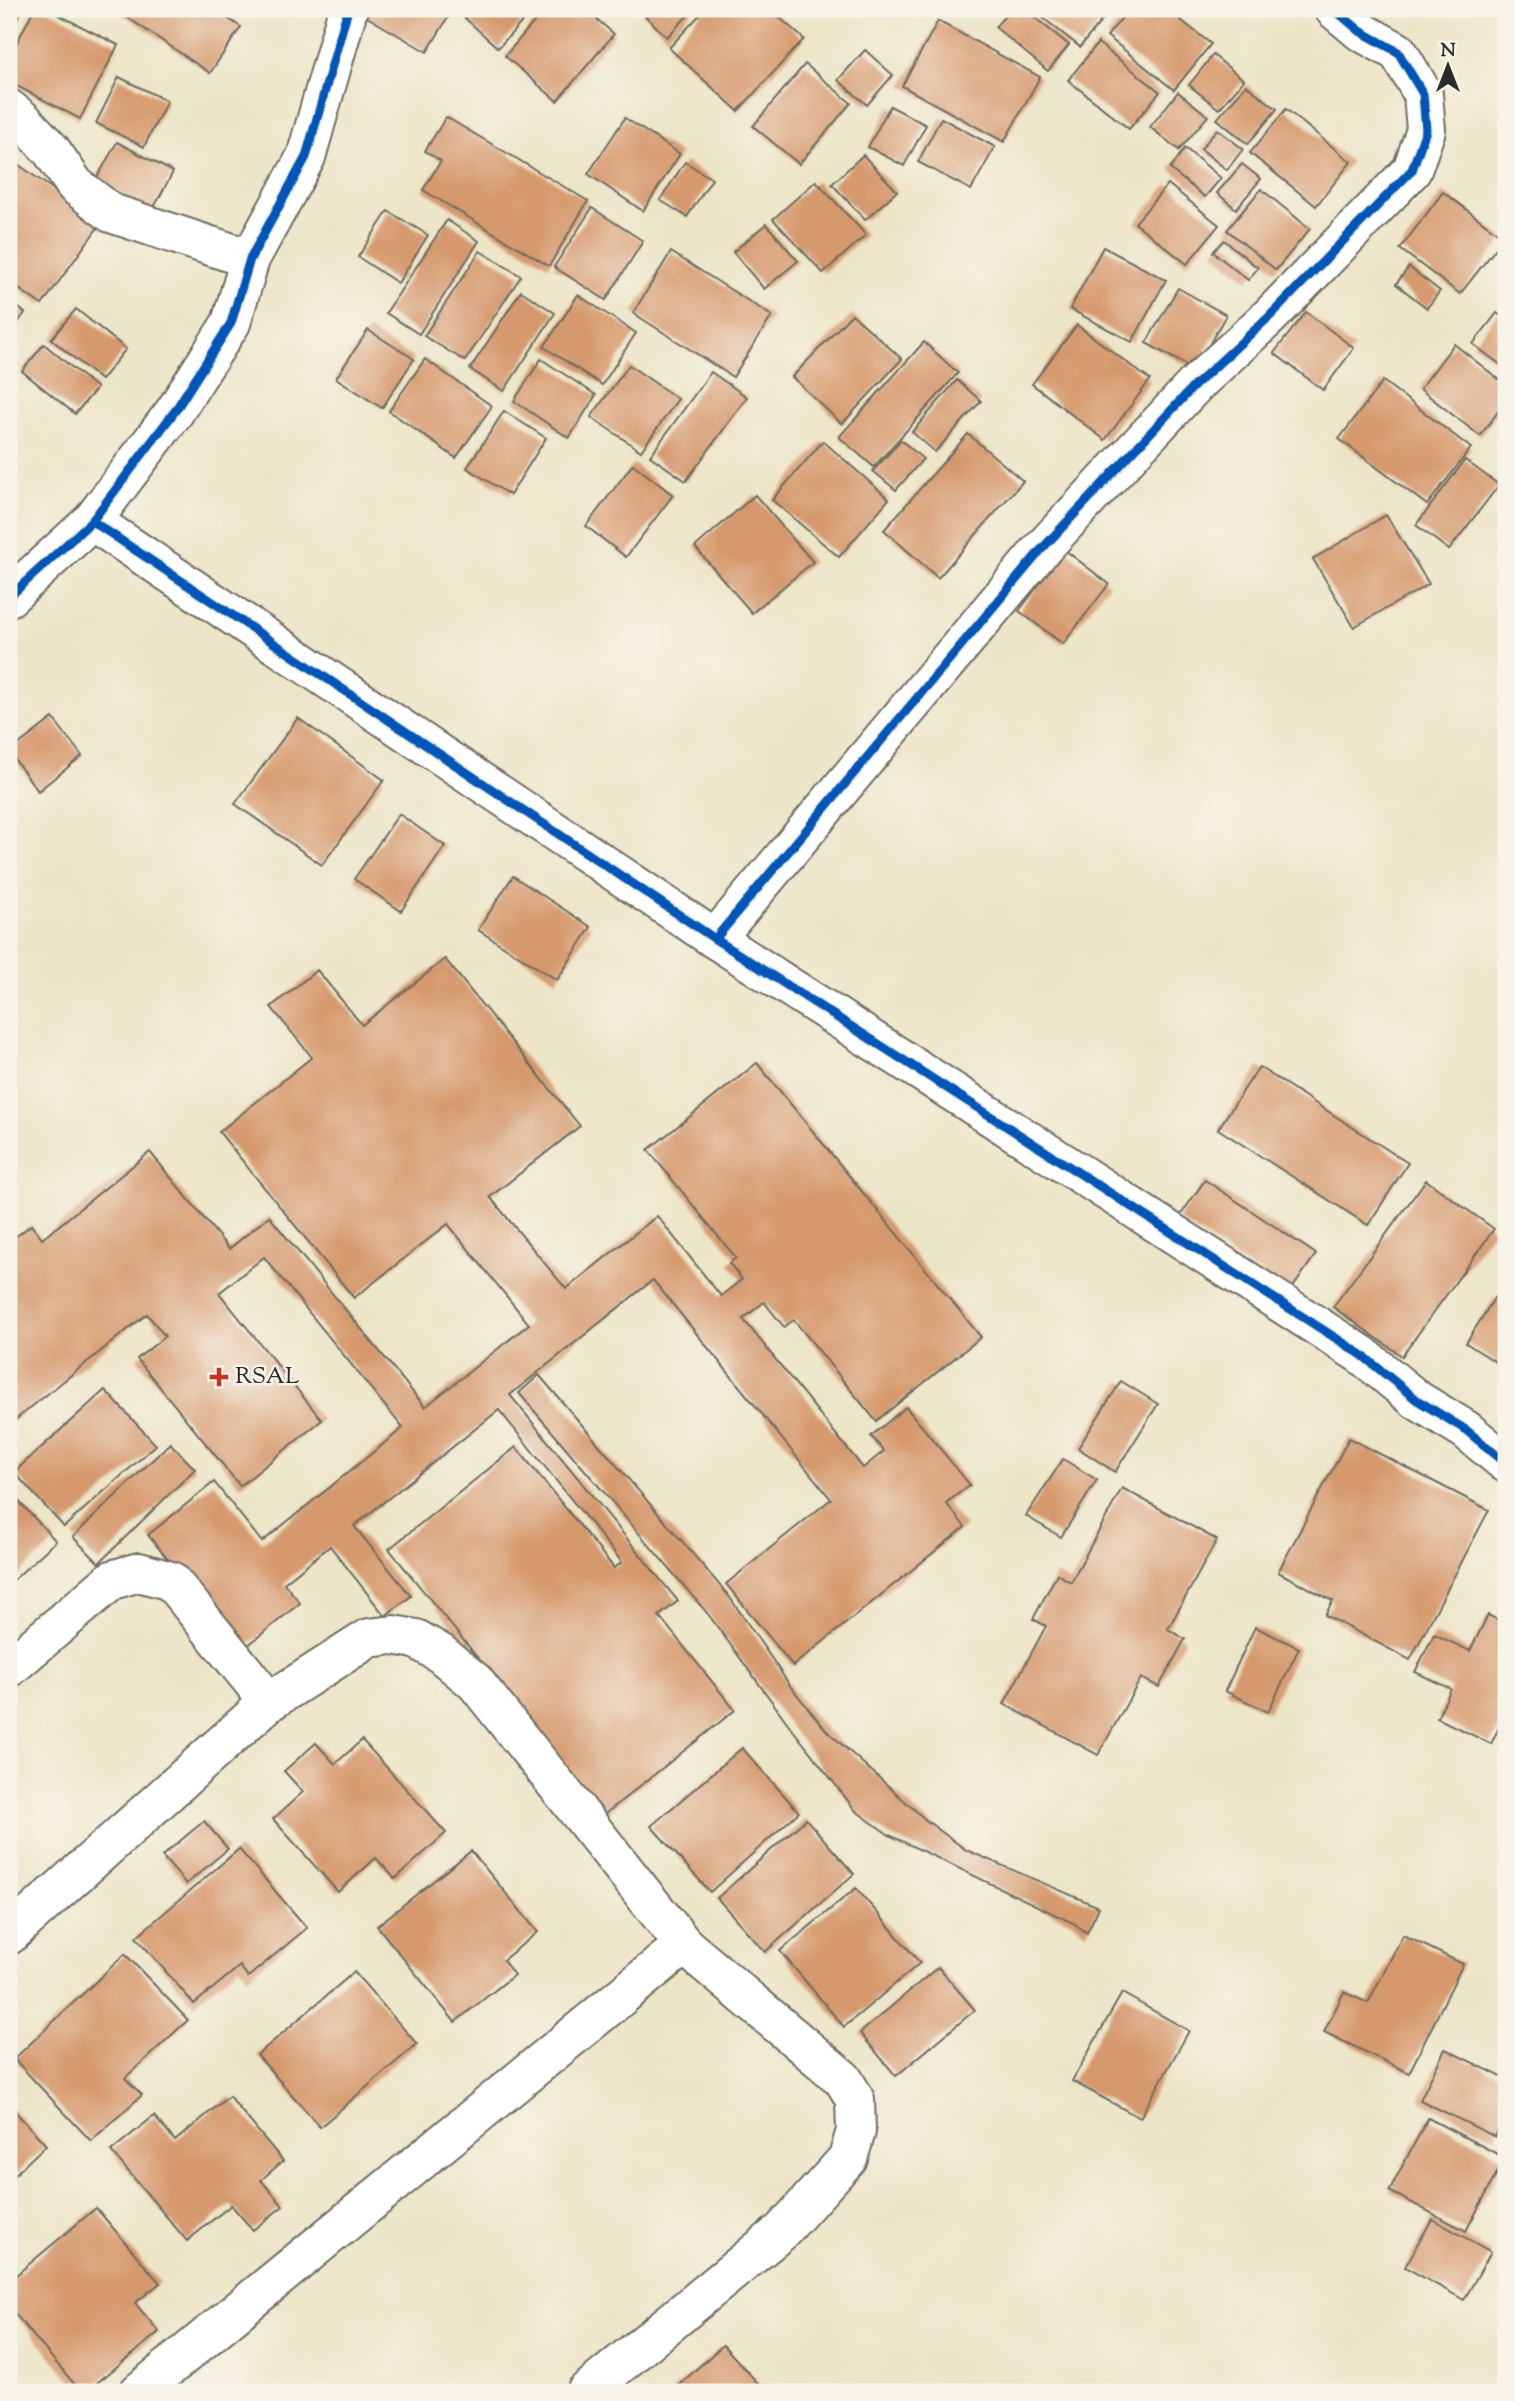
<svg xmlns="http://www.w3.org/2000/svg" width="1515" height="2401" viewBox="0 0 1515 2401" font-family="'Sorts Mill Goudy',serif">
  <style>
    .building { fill: #d6996d }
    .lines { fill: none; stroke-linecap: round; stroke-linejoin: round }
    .minor-casing { stroke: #6f6c62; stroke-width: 42 }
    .minor { stroke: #fff; stroke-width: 38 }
    .cycleway-casing { stroke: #f7f3e8; stroke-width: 13 }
    .cycleway { stroke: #0057b8; stroke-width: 9 }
    .poi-dot { fill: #c8321e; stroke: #f7f3e8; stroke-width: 2.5 }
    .labels { text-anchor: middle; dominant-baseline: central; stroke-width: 5; stroke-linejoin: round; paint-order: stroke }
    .poi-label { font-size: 24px; fill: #2b2b2b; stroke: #f7f3e8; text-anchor: start }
  </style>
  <rect width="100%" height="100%" fill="#f7f3e8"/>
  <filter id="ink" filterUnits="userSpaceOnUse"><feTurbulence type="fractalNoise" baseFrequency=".0143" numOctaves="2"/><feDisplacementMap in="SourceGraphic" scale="14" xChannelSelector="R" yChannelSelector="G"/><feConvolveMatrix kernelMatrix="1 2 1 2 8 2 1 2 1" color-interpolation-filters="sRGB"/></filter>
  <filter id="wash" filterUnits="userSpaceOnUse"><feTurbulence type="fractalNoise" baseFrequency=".00686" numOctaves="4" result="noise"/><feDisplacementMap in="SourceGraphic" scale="28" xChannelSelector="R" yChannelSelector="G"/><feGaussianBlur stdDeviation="1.57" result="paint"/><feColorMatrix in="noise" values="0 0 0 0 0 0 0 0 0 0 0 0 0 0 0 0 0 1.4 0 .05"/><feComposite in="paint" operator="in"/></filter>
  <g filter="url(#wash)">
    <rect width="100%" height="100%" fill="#ede5c7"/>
    <g id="blocks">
      <g class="building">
        <path d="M 9,9 L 23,10 L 9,31 Z"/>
        <path d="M 34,9 L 47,9 L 118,45 L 80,119 L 9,82 L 9,58 Z"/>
        <path d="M 115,9 L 213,9 L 241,27 L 210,73 Z"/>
        <path d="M 372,9 L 437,9 L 449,16 L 427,52 L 367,17 Z"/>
        <path d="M 458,9 L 534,9 L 498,48 L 456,10 Z"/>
        <path d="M 545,9 L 585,9 L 614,34 L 557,101 L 505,56 Z"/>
        <path d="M 646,9 L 694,9 L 667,37 L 642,13 Z"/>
        <path d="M 705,9 L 770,9 L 804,39 L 738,111 L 669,48 Z"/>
        <path d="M 1011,9 L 1024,9 L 1069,45 L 1048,71 L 995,27 Z"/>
        <path d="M 1032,9 L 1111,9 L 1080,47 Z"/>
        <path d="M 1129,9 L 1167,9 L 1211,44 L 1174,90 L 1107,36 Z"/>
        <path d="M 938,21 L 1040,77 L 1004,142 L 902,86 Z"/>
        <path d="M 1098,43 L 1160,92 L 1129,129 L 1068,80 Z"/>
        <path d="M 865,50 L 893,75 L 867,105 L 838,80 Z"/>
        <path d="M 1213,55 L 1244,80 L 1219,109 L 1189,85 Z"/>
        <path d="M 805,64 L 851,103 L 799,164 L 753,126 Z"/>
        <path d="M 119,77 L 167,101 L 144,147 L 96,123 Z"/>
        <path d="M 1246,85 L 1277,109 L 1248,144 L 1217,119 Z"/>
        <path d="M 1178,92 L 1208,116 L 1179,150 L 1150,127 Z"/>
        <path d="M 890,106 L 926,125 L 904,166 L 868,147 Z"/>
        <path d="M 1286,109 L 1351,162 L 1316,206 L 1250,153 Z"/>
        <path d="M 446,117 L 588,201 L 549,266 L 423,190 L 441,161 L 425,151 Z"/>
        <path d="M 625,118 L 680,154 L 643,211 L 588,174 Z"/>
        <path d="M 941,118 L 995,147 L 971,190 L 918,162 Z"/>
        <path d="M 1217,129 L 1243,149 L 1227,170 L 1201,149 Z"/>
        <path d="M 117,142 L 173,172 L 151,213 L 94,183 Z"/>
        <path d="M 1185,148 L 1221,178 L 1205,197 L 1170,169 Z"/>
        <path d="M 863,155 L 897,191 L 865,220 L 832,184 Z"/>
        <path d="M 9,158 L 101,223 L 42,305 L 9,282 Z"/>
        <path d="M 685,162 L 712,179 L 687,217 L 660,200 Z"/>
        <path d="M 1242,164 L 1261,179 L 1236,209 L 1217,193 Z"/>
        <path d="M 816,181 L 866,235 L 823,273 L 773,219 Z"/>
        <path d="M 1168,184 L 1219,225 L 1187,264 L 1135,223 Z"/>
        <path d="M 1261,189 L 1310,229 L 1276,270 L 1227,230 Z"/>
        <path d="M 1443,192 L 1504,238 L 1460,294 L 1400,249 Z"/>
        <path d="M 592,208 L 643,241 L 606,300 L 554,267 Z"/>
        <path d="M 388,211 L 428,235 L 398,283 L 358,257 Z"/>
        <path d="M 447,220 L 479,241 L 419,334 L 386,313 Z"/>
        <path d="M 766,224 L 798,261 L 764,289 L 733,252 Z"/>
        <path d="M 1224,240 L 1258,268 L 1248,280 L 1213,252 Z"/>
        <path d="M 1103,247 L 1166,280 L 1132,342 L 1070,309 Z"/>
        <path d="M 480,251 L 521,276 L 465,361 L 424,336 Z"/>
        <path d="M 671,252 L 772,316 L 733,377 L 633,313 Z"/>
        <path d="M 1409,267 L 1440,291 L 1427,308 L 1396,284 Z"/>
        <path d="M 1178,288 L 1226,315 L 1195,370 L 1146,343 Z"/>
        <path d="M 521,291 L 555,313 L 504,391 L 470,369 Z"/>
        <path d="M 578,295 L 636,333 L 602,385 L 544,347 Z"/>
        <path d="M 9,300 L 25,313 L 9,335 Z"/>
        <path d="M 76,309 L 126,349 L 101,380 L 51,339 Z"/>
        <path d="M 1306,312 L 1354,348 L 1323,390 L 1274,353 Z"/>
        <path d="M 1497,313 L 1506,320 L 1506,369 L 1473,344 Z"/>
        <path d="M 852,314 L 902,359 L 842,424 L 792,377 Z"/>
        <path d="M 1077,325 L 1150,380 L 1105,440 L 1032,384 Z"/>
        <path d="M 368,330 L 414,359 L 382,408 L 336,378 Z"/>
        <path d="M 924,342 L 958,373 L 874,467 L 839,437 Z"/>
        <path d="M 44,344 L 97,388 L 75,414 L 22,371 Z"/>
        <path d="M 1454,344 L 1506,385 L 1506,401 L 1480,436 L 1420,389 Z"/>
        <path d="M 425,359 L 492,406 L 456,458 L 389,411 Z"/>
        <path d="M 541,359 L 596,395 L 569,438 L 514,401 Z"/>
        <path d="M 629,365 L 678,399 L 641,451 L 591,417 Z"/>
        <path d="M 711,372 L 747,397 L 686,481 L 650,456 Z"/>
        <path d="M 957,380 L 981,401 L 935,452 L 912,432 Z"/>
        <path d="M 1383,381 L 1471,448 L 1427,505 L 1339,439 Z"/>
        <path d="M 504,411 L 546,438 L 510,495 L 467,468 Z"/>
        <path d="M 968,434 L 1023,481 L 938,578 L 884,530 Z"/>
        <path d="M 901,440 L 923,459 L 896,490 L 873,471 Z"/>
        <path d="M 823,441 L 889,499 L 839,557 L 772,500 Z"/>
        <path d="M 1465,460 L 1499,485 L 1449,550 L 1416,525 Z"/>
        <path d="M 633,464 L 673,495 L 626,557 L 586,526 Z"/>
        <path d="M 755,495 L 813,562 L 752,613 L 695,547 Z"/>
        <path d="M 1386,515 L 1429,584 L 1354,627 L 1313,559 Z"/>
        <path d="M 1065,550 L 1109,584 L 1063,644 L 1019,611 Z"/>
        <path d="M 53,718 L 82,756 L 38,791 L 9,752 Z"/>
        <path d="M 298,718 L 384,780 L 322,865 L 235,804 Z"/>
        <path d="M 399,814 L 445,846 L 401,911 L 354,879 Z"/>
        <path d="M 513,876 L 591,927 L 557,980 L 478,930 Z"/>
        <path d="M 445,959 L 580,1126 L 490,1197 L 566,1289 L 657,1216 L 721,1296 L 742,1279 L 729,1263 L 736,1258 L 648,1150 L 757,1063 L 981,1337 L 876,1421 L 794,1320 L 784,1327 L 764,1302 L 743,1319 L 863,1468 L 884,1451 L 871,1436 L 906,1407 L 970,1485 L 946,1503 L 965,1527 L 793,1666 L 726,1584 L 831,1499 L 653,1280 L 510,1395 L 678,1601 L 659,1616 L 735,1710 L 605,1814 L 389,1549 L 516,1447 L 614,1568 L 622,1562 L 499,1410 L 354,1526 L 411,1596 L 385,1616 L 330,1546 L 284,1583 L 300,1603 L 242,1650 L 148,1535 L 214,1482 L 262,1542 L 403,1428 L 264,1257 L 219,1293 L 322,1420 L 240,1486 L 137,1359 L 165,1336 L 147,1314 L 9,1425 L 9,1242 L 31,1225 L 42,1239 L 150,1152 L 229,1249 L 269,1216 L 425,1407 L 529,1324 L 448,1224 L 354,1298 L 219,1132 L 312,1057 L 271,1007 L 317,970 L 362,1025 Z"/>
        <path d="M 1259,1067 L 1408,1163 L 1368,1225 L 1218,1129 Z"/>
        <path d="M 1205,1180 L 1316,1254 L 1289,1293 L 1178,1219 Z"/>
        <path d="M 1426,1180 L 1494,1229 L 1402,1356 L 1333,1307 Z"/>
        <path d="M 1495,1297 L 1506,1304 L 1506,1353 L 1499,1364 L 1466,1343 Z"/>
        <path d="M 539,1375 L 729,1596 L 793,1690 L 827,1731 L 927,1821 L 966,1850 L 1099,1907 L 1087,1933 L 1075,1924 L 889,1835 L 856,1811 L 789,1725 L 708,1614 L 519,1393 Z"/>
        <path d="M 1121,1381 L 1158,1404 L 1115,1472 L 1078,1448 Z"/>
        <path d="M 105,1390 L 156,1445 L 64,1527 L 14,1472 Z"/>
        <path d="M 1349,1438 L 1489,1510 L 1410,1660 L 1325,1615 L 1333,1601 L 1278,1572 Z"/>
        <path d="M 170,1443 L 195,1469 L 99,1563 L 73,1537 Z"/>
        <path d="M 1063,1459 L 1097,1480 L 1061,1537 L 1026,1516 Z"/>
        <path d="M 1122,1488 L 1217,1540 L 1168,1629 L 1185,1639 L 1159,1687 L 1141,1678 L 1098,1755 L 1004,1704 L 1046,1626 L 1033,1619 L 1057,1574 L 1071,1582 Z"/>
        <path d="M 9,1491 L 56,1541 L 9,1584 Z"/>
        <path d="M 1488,1615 L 1506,1624 L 1506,1713 L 1491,1744 L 1437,1718 L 1451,1689 L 1415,1672 L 1434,1634 L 1470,1651 Z"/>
        <path d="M 1255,1627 L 1299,1648 L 1268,1712 L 1225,1691 Z"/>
        <path d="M 362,1740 L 446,1833 L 395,1879 L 376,1858 L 338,1892 L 273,1819 L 303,1792 L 284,1771 L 316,1743 L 335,1764 Z"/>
        <path d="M 742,1748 L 799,1812 L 710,1892 L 651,1826 Z"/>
        <path d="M 806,1819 L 854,1874 L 765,1952 L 717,1898 Z"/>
        <path d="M 204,1821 L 228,1849 L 186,1884 L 162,1856 Z"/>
        <path d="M 239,1849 L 307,1928 L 248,1977 L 240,1966 L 194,2004 L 136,1937 Z"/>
        <path d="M 471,1851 L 538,1932 L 503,1960 L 514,1975 L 455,2022 L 377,1926 Z"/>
        <path d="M 856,1888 L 920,1963 L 844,2027 L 780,1951 Z"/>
        <path d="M 1403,1935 L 1463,1964 L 1409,2073 L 1324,2032 L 1344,1992 L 1368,2003 Z"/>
        <path d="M 125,1954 L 188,2020 L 125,2078 L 142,2095 L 91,2141 L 14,2059 Z"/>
        <path d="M 938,1967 L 975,2010 L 896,2076 L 860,2033 Z"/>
        <path d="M 354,1972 L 417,2044 L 320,2127 L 257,2055 Z"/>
        <path d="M 1122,1993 L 1189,2031 L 1140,2118 L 1072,2081 Z"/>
        <path d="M 1445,2049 L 1506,2079 L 1506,2115 L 1495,2137 L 1420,2100 Z"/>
        <path d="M 229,2096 L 283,2161 L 261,2180 L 283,2206 L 253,2230 L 231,2205 L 187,2241 L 111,2151 L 154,2116 L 175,2141 Z"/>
        <path d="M 9,2105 L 46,2145 L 9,2180 Z"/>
        <path d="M 1428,2118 L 1505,2158 L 1466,2231 L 1389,2191 Z"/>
        <path d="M 96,2208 L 160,2283 L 135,2303 L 159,2332 L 86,2392 L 81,2392 L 9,2307 L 9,2281 Z"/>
        <path d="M 1432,2219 L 1491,2252 L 1464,2300 L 1405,2267 Z"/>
        <path d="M 723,2345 L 766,2392 L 671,2392 Z"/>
      </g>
    </g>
  </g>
  <g filter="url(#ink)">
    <use href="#blocks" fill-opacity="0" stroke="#6f6c62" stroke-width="2"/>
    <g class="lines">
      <defs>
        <g id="minor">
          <path d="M 9,109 L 23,120 L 51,150 L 75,185 L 111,213 L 250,259"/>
          <path d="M 92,521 L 715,939 L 1362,1355 L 1417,1400 L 1466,1430 L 1506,1463"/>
          <path d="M 9,597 L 92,521 L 175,411 L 231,323 L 250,259 L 306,157 L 348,9"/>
          <path d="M 715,939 L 1040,551 L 1195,385 L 1270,316 L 1412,170 L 1426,130 L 1423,94 L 1398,52 L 1360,31 L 1334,9"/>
          <path d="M 9,1668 L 112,1580 L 139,1572 L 171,1581 L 269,1702"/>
          <path d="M 9,1935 L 269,1702 L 369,1638 L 393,1635 L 416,1639 L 440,1653 L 475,1682 L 684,1945 L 843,2079 L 855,2099 L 856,2131 L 848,2158 L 782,2231 L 586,2392"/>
          <path d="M 139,2392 L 684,1945"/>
        </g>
      </defs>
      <use href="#minor" class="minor-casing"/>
      <use href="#minor" class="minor"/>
      <defs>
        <g id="cycleway">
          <path d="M 92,521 L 715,939 L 1362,1355 L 1417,1400 L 1466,1430 L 1506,1463"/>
          <path d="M 9,597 L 92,521 L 175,411 L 231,323 L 250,259 L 306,157 L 348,9"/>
          <path d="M 715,939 L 1040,551 L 1195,385 L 1270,316 L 1412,170 L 1426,130 L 1423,94 L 1398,52 L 1360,31 L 1334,9"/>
        </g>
      </defs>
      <use href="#cycleway" class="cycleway-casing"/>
      <use href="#cycleway" class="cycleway"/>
    </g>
  </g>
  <path class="poi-dot" d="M215.5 1366.5h7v7h7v7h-7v7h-7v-7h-7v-7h7z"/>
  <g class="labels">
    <g class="poi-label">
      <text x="235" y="1377">RSAL</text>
    </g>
  </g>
  <rect width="1515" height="2401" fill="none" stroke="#f7f3e8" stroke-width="35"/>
  <g transform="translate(1448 66)" stroke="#f7f3e8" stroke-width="5" paint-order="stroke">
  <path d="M0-5L12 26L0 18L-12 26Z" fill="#2b2b2b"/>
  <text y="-10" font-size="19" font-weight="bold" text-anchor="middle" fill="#2b2b2b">N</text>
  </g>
</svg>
